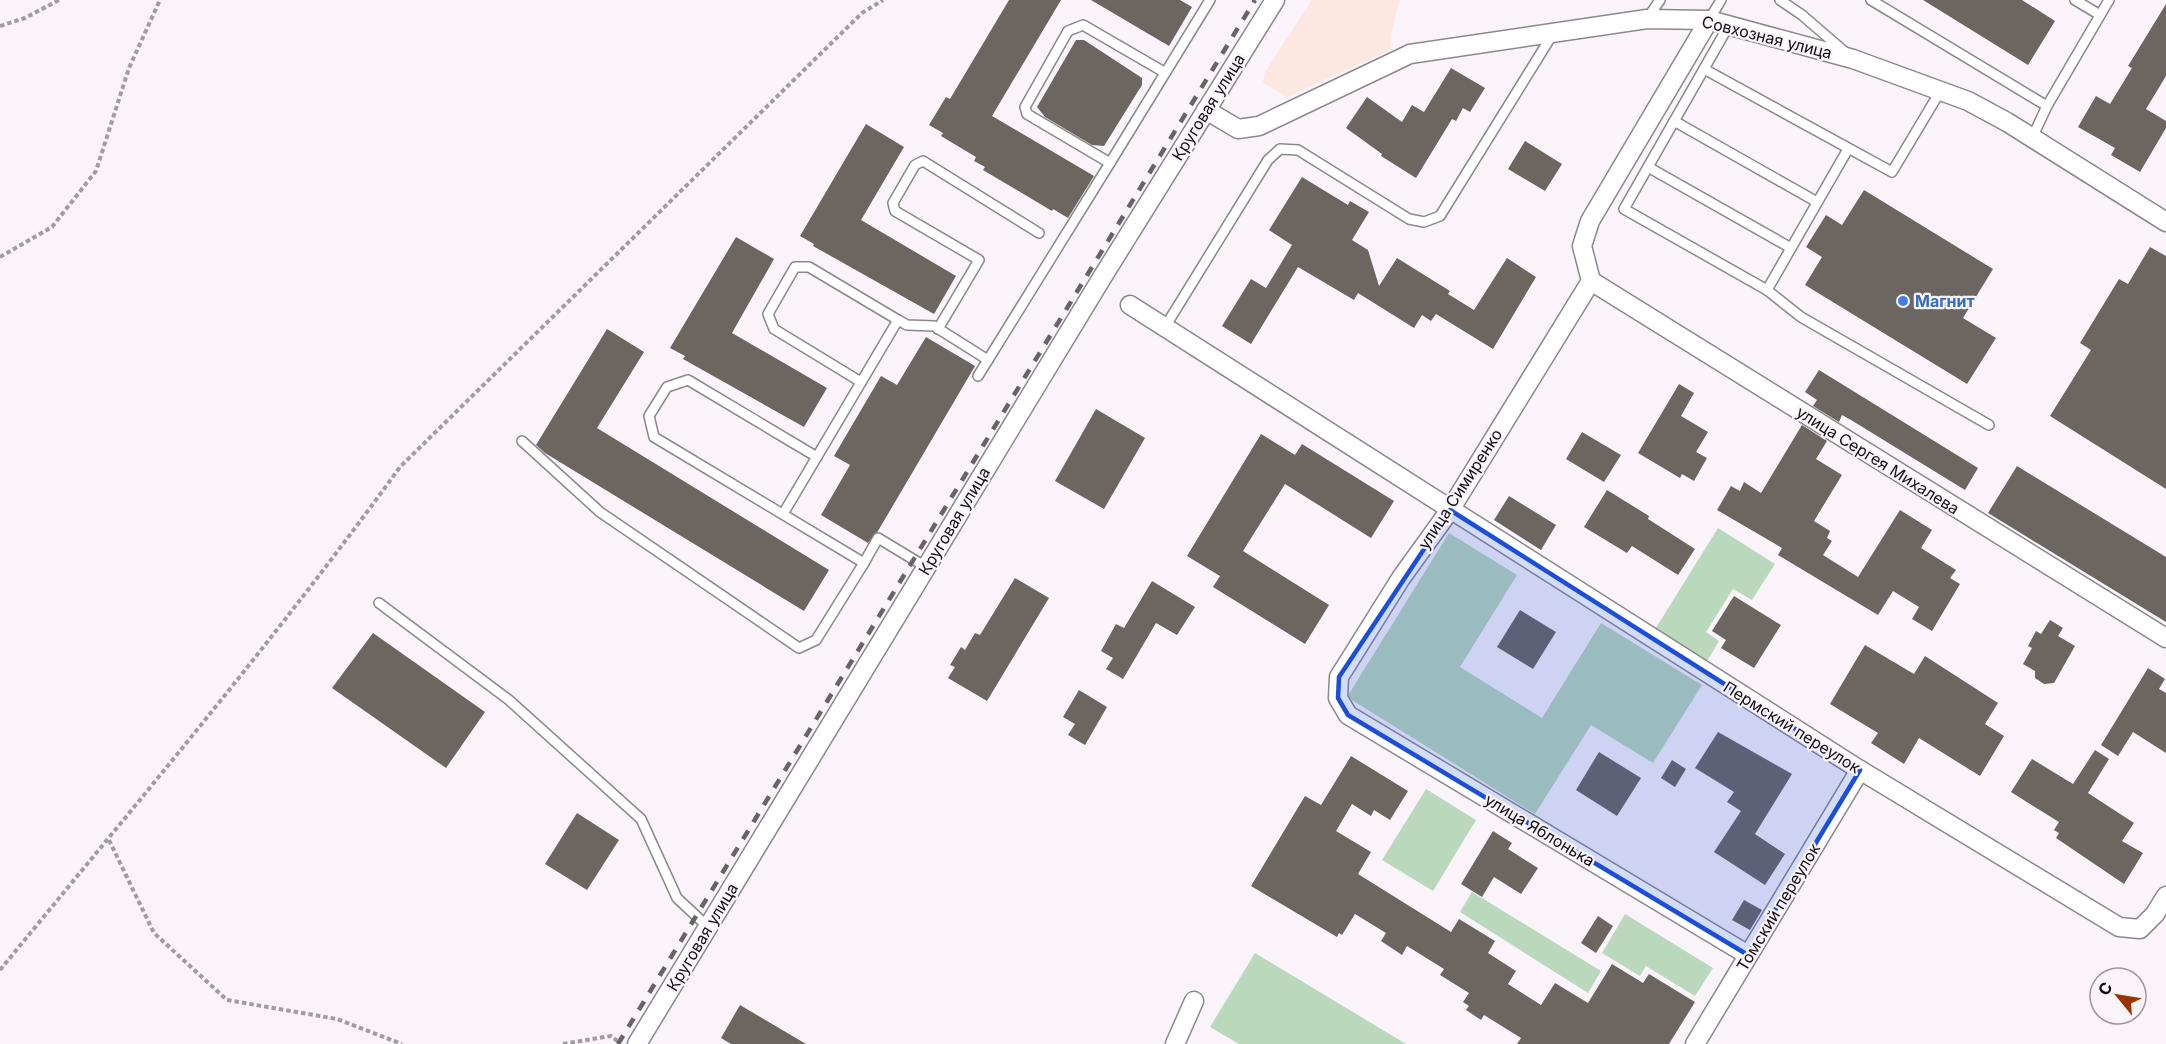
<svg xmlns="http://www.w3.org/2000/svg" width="2166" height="1044" viewBox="0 0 2166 1044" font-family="Inter,sans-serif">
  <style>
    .industrial { fill: #fce7e1 }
    .green { fill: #bad8bb }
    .building { fill: #6c6661 }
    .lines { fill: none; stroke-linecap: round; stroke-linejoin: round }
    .service-casing { stroke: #8d878d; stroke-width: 12 }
    .minor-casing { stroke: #8d878d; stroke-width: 21 }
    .path { stroke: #a19ca1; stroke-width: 4; stroke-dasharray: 4.5 3; stroke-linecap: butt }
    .service { stroke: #fff; stroke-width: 9 }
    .minor { stroke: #fff; stroke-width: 18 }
    .rail { stroke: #676367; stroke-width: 4.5; stroke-dasharray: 10 10; stroke-linecap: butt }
    .marked { fill: #1d4ed8; fill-opacity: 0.2; stroke: #1d4ed8; stroke-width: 4.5; stroke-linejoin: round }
    .shop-dot { fill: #3f7fe0; stroke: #faf3fa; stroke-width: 2 }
    .labels { text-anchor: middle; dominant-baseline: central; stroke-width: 4.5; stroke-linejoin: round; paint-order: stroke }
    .street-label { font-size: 16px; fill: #110e10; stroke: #faf3fa }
    .shop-label { font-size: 16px; font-weight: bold; fill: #366cbe; stroke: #faf3fa; text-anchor: start }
  </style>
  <rect width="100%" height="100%" fill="#faf3fa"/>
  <path class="industrial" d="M 1312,0 L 1400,0 L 1392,29 L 1390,50 L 1287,97 L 1263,83 L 1265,72 Z"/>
  <g class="green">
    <path d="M 1718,528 L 1775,564 L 1752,600 L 1733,589 L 1706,632 L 1719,641 L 1706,663 L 1654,631 Z"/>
    <path d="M 1449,533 L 1517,575 L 1460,667 L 1542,718 L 1601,623 L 1702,685 L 1653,763 L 1591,725 L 1535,814 L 1347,697 Z"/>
    <path d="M 1426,789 L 1476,820 L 1433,891 L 1382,860 Z"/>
    <path d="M 1472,892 L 1601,971 L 1588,993 L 1460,912 Z"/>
    <path d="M 1625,914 L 1713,968 L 1695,996 L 1646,966 L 1640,976 L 1602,953 Z"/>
    <path d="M 1255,953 L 1406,1044 L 1239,1044 L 1210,1027 Z"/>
  </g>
  <g class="building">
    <path d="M 1009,0 L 1061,0 L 992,116 L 1094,176 L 1068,218 L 1053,209 L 1052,211 L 983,170 L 985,167 L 974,161 L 976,157 L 941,136 L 943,133 L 929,125 L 946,97 L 950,99 Z"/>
    <path d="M 1091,0 L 1180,0 L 1192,7 L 1169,46 Z"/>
    <path d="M 1923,0 L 2022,0 L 2055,21 L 2028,65 Z"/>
    <path d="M 2166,4 L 2166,76 L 2146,109 L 2166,121 L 2166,128 L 2140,172 L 2111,155 L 2115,148 L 2078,127 L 2096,96 L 2110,104 L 2132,68 L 2128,66 Z"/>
    <path d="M 1076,40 L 1084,40 L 1142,78 L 1142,85 L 1104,146 L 1092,145 L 1045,117 L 1037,107 Z"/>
    <path d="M 1451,68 L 1485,88 L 1470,112 L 1463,108 L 1456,121 L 1452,119 L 1416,178 L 1381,156 L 1382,154 L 1346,128 L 1367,97 L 1402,122 L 1412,105 L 1424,112 Z"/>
    <path d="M 866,124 L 904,147 L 861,220 L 956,276 L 934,314 L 813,246 L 814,244 L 800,236 Z"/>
    <path d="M 1525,141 L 1562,164 L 1545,191 L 1508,169 Z"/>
    <path d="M 1302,177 L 1348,205 L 1350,201 L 1369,212 L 1352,240 L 1368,250 L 1379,286 L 1397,258 L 1450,291 L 1448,294 L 1474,310 L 1507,258 L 1536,277 L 1493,349 L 1436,314 L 1431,321 L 1422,315 L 1414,328 L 1358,293 L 1354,300 L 1298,267 L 1251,344 L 1222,326 L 1251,279 L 1266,288 L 1292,245 L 1269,230 Z"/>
    <path d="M 1864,190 L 1993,269 L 1963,318 L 1996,338 L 1967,384 L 1805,285 L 1822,257 L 1806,247 L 1826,215 L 1842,225 Z"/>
    <path d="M 736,237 L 774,259 L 732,333 L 827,388 L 804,427 L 683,359 L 685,356 L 670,348 Z"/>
    <path d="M 2150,247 L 2166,256 L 2166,489 L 2050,416 L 2091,350 L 2080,343 L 2119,279 L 2128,284 Z"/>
    <path d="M 607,329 L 644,352 L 597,428 L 829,570 L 804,611 L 545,453 L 536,445 Z"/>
    <path d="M 926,337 L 975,366 L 878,531 L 868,543 L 821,515 L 850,465 L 834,456 L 881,376 L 897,385 Z"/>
    <path d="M 1819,370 L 1978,468 L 1965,490 L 1851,420 L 1842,415 L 1839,422 L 1813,406 L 1817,400 L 1805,392 Z"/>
    <path d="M 1679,384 L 1694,393 L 1681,416 L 1708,432 L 1696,452 L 1707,458 L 1694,481 L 1682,474 L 1680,478 L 1638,453 Z"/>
    <path d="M 1096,409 L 1145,438 L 1104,509 L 1055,481 Z"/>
    <path d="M 1802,425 L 1827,441 L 1816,459 L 1842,475 L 1814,521 L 1830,531 L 1827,538 L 1832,541 L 1823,555 L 1858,577 L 1900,510 L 1932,530 L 1921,548 L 1956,570 L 1950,578 L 1960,584 L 1932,631 L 1912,619 L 1919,607 L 1893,591 L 1878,615 L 1778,555 L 1782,548 L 1717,510 L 1731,486 L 1740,491 L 1744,482 L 1761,493 Z"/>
    <path d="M 1582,432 L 1621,455 L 1604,482 L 1566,459 Z"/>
    <path d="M 1261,434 L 1295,455 L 1302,444 L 1394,501 L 1371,538 L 1285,484 L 1243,551 L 1329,605 L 1305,644 L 1213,587 L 1220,576 L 1187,556 Z"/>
    <path d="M 2017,466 L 2166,557 L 2166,622 L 1988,513 Z"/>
    <path d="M 1607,490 L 1649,516 L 1648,519 L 1695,549 L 1678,575 L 1632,546 L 1627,553 L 1584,527 Z"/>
    <path d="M 1509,496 L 1556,525 L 1541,550 L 1494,520 Z"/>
    <path d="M 1015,578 L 1049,598 L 987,701 L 948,678 L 955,667 L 950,665 L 961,647 L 965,650 L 975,633 L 980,635 Z"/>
    <path d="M 1152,581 L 1195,607 L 1177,635 L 1156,623 L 1123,679 L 1106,669 L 1113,658 L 1101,651 L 1116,624 L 1124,628 Z"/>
    <path d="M 1734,596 L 1781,625 L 1754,668 L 1721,648 L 1726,640 L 1712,631 Z"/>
    <path d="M 1520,610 L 1556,632 L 1533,669 L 1497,647 Z"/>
    <path d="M 2050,620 L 2063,628 L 2058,636 L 2075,646 L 2054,683 L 2044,684 L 2035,678 L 2035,671 L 2023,664 L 2032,648 L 2028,646 L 2036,631 L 2041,634 Z"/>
    <path d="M 373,633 L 485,712 L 446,768 L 332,688 Z"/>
    <path d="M 1865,645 L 1914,674 L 1925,656 L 1998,703 L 1985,724 L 2004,736 L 1980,776 L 1919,738 L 1904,764 L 1871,743 L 1878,733 L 1830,704 Z"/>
    <path d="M 2148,668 L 2165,679 L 2159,689 L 2166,693 L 2166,753 L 2133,732 L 2118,756 L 2101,745 Z"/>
    <path d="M 1079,690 L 1107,707 L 1085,745 L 1068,735 L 1075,724 L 1063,717 Z"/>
    <path d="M 1718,732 L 1792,774 L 1755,834 L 1785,854 L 1765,885 L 1714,852 L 1741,811 L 1727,802 L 1734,792 L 1695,768 Z"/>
    <path d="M 2095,750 L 2109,759 L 2088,793 L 2134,823 L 2122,841 L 2143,853 L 2124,884 L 2056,838 L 2059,833 L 2054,830 L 2059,822 L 2011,792 L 2032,759 L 2073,784 Z"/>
    <path d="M 1599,752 L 1641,778 L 1617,816 L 1576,790 Z"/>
    <path d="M 1351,756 L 1408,791 L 1390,820 L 1374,810 L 1371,816 L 1352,804 L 1336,831 L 1371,852 L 1358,874 L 1451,932 L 1459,919 L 1495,941 L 1488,953 L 1516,971 L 1508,984 L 1541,1005 L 1555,983 L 1588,1003 L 1612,964 L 1643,983 L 1649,974 L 1695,1002 L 1669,1044 L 1517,1044 L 1521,1038 L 1484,1015 L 1481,1020 L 1466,1010 L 1469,1006 L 1463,1002 L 1469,993 L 1440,975 L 1444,969 L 1407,946 L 1402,955 L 1381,941 L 1386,933 L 1355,914 L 1342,935 L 1339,933 L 1337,937 L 1251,886 L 1305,796 L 1321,805 Z"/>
    <path d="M 1672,760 L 1686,769 L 1675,787 L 1661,778 Z"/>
    <path d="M 577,813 L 619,840 L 587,890 L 545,864 Z"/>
    <path d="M 1493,831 L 1512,843 L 1508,849 L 1538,868 L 1521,894 L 1494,877 L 1482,897 L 1461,884 Z"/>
    <path d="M 1744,900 L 1762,910 L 1750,930 L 1732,920 Z"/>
    <path d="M 1598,916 L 1613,926 L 1596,953 L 1581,943 Z"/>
    <path d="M 740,1005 L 806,1044 L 731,1044 L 721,1038 Z"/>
  </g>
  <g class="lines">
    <defs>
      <g id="service">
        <path d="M 1780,0 L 1802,15 L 1846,53"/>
        <path d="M 1871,0 L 2047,106"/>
        <path d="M 2075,0 L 2100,15"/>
        <path d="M 1647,19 L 1660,0"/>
        <path d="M 1709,20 L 1721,0"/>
        <path d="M 1729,25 L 1624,209 L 1767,290 L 1848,149"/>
        <path d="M 1704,69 L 1892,172 L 1941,90"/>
        <path d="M 1164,72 L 1083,25 L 1068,31 L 1025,107 L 1027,114 L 1110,163 L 1210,0"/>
        <path d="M 1674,121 L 1817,202"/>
        <path d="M 2032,138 L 2047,106 L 2109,0"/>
        <path d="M 1648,167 L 1791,248"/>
        <path d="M 1767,290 L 1801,317 L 1989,425"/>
        <path d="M 1165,327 L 1268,160 L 1280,149 L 1298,150 L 1409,219 L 1424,222 L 1440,216 L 1554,32"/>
        <path d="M 938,329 L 979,260 L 895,211 L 893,203 L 915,165 L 923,161 L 1039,233"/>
        <path d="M 978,376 L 1110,163"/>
        <path d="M 861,382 L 774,329 L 768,314 L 795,267 L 809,267 L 898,320"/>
        <path d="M 522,441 L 600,512 L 799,648 L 816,640 L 864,563 L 654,437 L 649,416 L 667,387 L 688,380 L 817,457"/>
        <path d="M 783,514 L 898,320 L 907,325 L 934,326 L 988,360"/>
        <path d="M 864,563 L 878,538 L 926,567"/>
        <path d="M 379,603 L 509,700 L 641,819 L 677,898 L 708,927"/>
      </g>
      <g id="minor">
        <path d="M 1206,110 L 1238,129 L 1259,126 L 1410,54 L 1647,19 L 1709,20 L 1853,59 L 1968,101 L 2007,122 L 2166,222"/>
        <path d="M 1591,281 L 1450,510 L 1401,578 L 1339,677 L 1338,698 L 1348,715 L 1748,955"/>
        <path d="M 1591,281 L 2166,638"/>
        <path d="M 1591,281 L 1582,246 L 1590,221 L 1709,20"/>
        <path d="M 1130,305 L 1860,770 L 2119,927 L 2140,929 L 2155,914 L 2166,896"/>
        <path d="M 637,1044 L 1103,276 L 1275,0"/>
        <path d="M 1175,1044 L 1194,1001"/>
        <path d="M 1695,1044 L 1860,770"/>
      </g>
    </defs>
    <use href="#service" class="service-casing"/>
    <use href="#minor" class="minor-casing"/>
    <g class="path">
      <path d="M 0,26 L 25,18 L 59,0"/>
      <path d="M 0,257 L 52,227 L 96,171 L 129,68 L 160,0"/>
      <path d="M 109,840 L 154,933 L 227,1000 L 337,1019 L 402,1044"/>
      <path d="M 0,970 C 136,804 274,641 400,467 L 862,13 L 883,0"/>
      <path d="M 563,1044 L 611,1036 L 620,1043"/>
    </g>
    <use href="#service" class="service"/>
    <use href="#minor" class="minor"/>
    <path class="rail" d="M 618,1044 L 1255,0"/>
  </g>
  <path class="marked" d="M 1450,510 L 1860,770 L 1748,955 L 1348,715 L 1338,698 L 1339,677 Z"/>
  <circle class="shop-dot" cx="1903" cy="301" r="6"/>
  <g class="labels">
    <g class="street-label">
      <text transform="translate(1767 37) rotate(14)">Совхозная улица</text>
      <text transform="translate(1208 107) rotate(-58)">Круговая улица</text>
      <text transform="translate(1878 460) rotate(32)">улица Сергея Михалева</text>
      <text transform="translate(1460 489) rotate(-57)">улица Симиренко</text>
      <text transform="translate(954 521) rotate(-59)">Круговая улица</text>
      <text transform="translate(1792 727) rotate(32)">Пермский переулок</text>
      <text transform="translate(1540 830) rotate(31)">улица Яблонька</text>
      <text transform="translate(1778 907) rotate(-59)">Томский переулок</text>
      <text transform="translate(702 937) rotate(-59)">Круговая улица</text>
    </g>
    <g class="shop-label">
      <text x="1915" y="301">Магнит</text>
    </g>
  </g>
  <g transform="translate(2118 996) rotate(300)"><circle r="28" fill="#faf3fa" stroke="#9d979c" stroke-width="1.5"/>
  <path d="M0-4.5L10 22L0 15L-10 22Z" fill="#983400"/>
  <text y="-9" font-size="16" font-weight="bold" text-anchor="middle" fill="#110e10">С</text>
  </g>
</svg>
